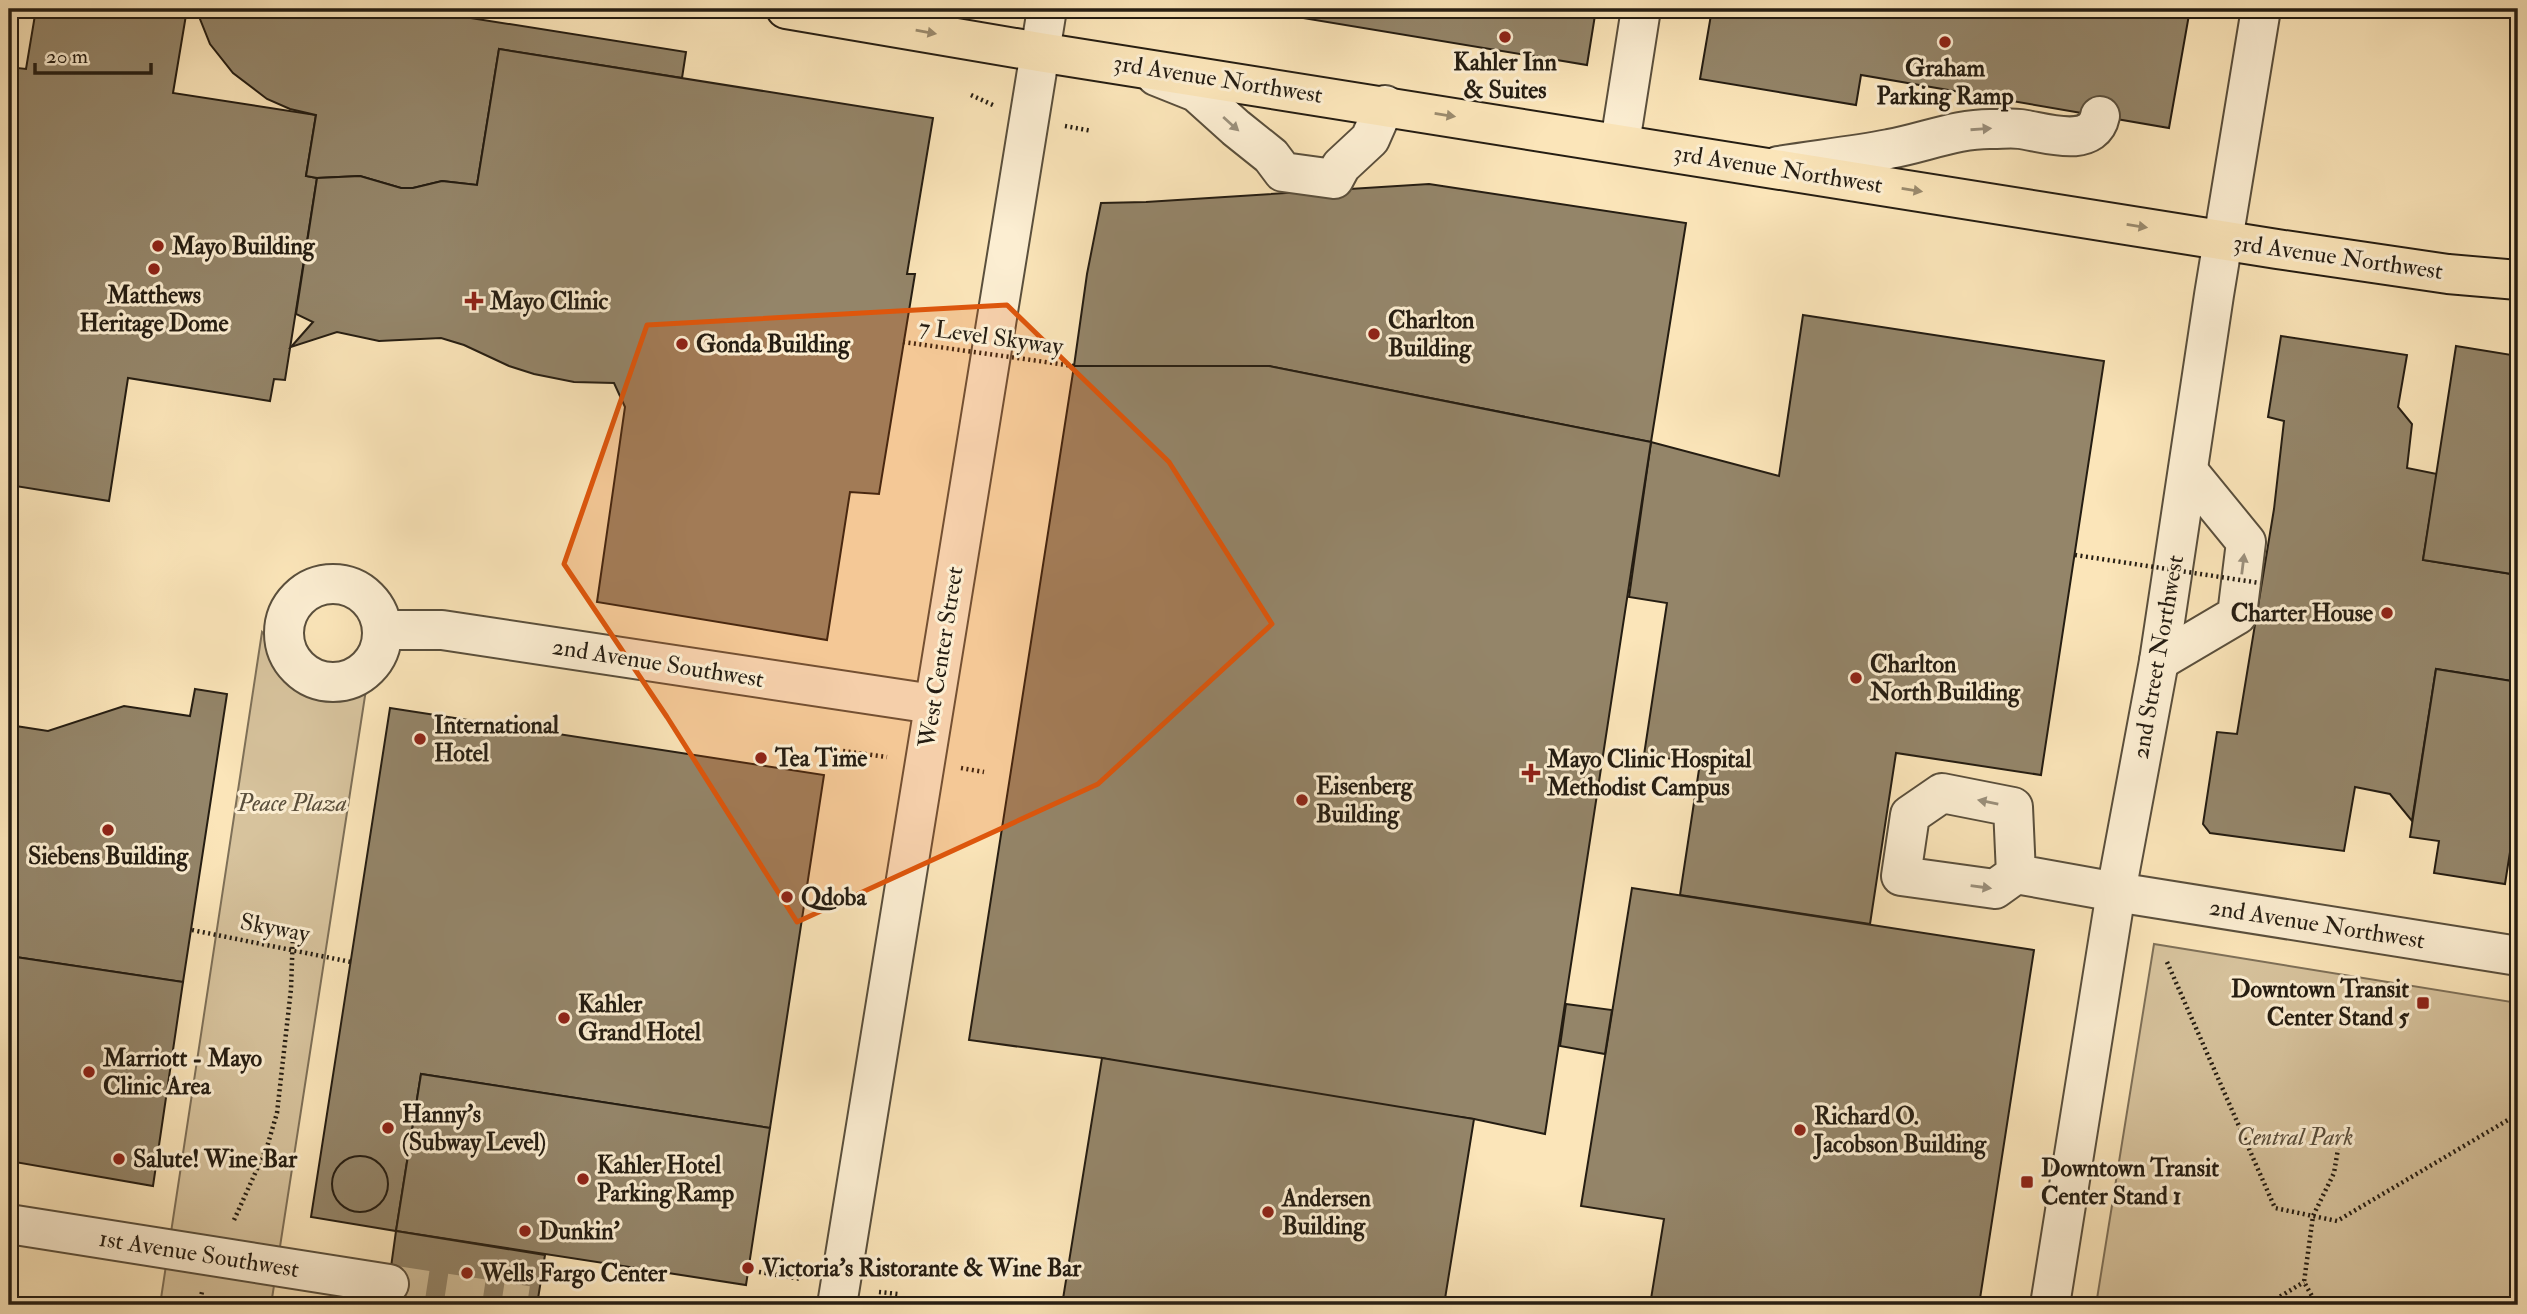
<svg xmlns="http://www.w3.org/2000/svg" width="2527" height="1314" viewBox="0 0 2527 1314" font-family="'IM FELL Double Pica',serif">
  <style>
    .green { fill: #d7c39d; stroke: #7e7058; stroke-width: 2 }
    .building { fill: #948569; stroke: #251d12; stroke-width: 2 }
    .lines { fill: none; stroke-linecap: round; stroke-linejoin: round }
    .minor-tunnel { stroke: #d0bd98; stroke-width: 38; stroke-dasharray: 38 19; stroke-linecap: butt }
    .minor-casing { stroke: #5a4f3c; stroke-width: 42 }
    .major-casing { stroke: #251d12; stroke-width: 42 }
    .path { stroke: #251d12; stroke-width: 4.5; stroke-dasharray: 2 3.5; stroke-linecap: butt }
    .minor { stroke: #fceed2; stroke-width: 38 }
    .major { stroke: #fbe5b9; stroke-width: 38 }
    .path-bridge { stroke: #251d12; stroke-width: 4.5; stroke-dasharray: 2 3.5; stroke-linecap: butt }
    .oneway { fill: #9b8b6e }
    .oneway2 { fill: #9b907c }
    .marked { fill: #de560c; fill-opacity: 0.2; stroke: #de560c; stroke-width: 5; stroke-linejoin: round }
    .poi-dot { fill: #8f2418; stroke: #fceed2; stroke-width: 2.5 }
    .labels { text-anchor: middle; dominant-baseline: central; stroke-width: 6; stroke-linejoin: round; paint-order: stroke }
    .poi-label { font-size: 24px; font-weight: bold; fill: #251d12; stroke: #fceed2; text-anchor: start }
    .street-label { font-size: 24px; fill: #251d12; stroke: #fceed2 }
    .park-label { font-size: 24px; font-style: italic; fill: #5a4f3c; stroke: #fceed2 }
  </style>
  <rect width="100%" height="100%" fill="#fbe5b9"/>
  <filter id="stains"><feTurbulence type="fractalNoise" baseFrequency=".00286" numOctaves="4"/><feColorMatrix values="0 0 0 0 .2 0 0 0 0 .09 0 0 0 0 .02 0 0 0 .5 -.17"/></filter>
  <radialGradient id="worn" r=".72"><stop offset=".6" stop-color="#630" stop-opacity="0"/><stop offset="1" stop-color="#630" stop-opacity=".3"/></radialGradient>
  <g class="green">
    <path d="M 262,632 L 311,686 L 367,683 L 271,1305 L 160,1305 Z"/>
    <path d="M 2154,944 L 2518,1003 L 2518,1305 L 2096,1305 Z"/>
  </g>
  <g class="building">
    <path d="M 36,9 L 187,9 L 173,93 L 316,115 L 306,176 L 317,178 L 285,380 L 274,379 L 270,401 L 128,378 L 109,501 L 9,485 L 9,67 L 26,69 Z"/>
    <path d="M 196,9 L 414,9 L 686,52 L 682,78 L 499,49 L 477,185 L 442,181 L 413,188 L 401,188 L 360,176 L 317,178 L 306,176 L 316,115 L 290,109 L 267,99 L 233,73 L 210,44 Z"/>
    <path d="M 1249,9 L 1596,9 L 1587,65 Z"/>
    <path d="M 1712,9 L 2190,9 L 2169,128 L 1861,75 L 1856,105 L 1700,79 Z"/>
    <path d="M 499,49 L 933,118 L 907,274 L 915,274 L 879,494 L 850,492 L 827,640 L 597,602 L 625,407 L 614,383 L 574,382 L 534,374 L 509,366 L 464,345 L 441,338 L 379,341 L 337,332 L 291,347 L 313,322 L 296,314 L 317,178 L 360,176 L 401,188 L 413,188 L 442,181 L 477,185 Z"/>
    <path d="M 1429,184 L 1686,223 L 1651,442 L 1269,366 L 1074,366 L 1087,274 L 1101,203 L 1146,202 Z"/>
    <path d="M 1803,315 L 2104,361 L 2041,775 L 1896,753 L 1870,924 L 1680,895 L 1700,763 L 1644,755 L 1667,603 L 1629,597 L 1651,442 L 1779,476 Z"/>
    <path d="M 2281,336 L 2407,355 L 2398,407 L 2412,424 L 2407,468 L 2437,474 L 2423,560 L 2518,575 L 2518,682 L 2436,669 L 2412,821 L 2390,794 L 2355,787 L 2344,851 L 2210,833 L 2203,824 L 2217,732 L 2237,734 L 2274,509 L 2284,421 L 2268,417 Z"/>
    <path d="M 2456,346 L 2518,356 L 2518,575 L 2423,560 Z"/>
    <path d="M 1074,366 L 1269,366 L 1651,442 L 1545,1134 L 1474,1119 L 1205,1081 L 1102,1058 L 969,1040 Z"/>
    <path d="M 2436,669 L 2518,682 L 2518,853 L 2510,852 L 2505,884 L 2434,873 L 2439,841 L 2410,837 Z"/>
    <path d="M 195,689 L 227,694 L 183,982 L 9,956 L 9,725 L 48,731 L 124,706 L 190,716 Z"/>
    <path d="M 390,708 L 824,775 L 770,1128 L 421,1074 L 396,1231 L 311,1217 Z"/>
    <path d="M 1632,888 L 2034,950 L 1979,1305 L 1650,1305 L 1664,1219 L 1581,1206 Z"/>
    <path d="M 9,956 L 183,982 L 153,1186 L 9,1161 Z"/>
    <path d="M 1566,1004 L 1612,1010 L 1605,1054 L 1560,1046 Z"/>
    <path d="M 1102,1058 L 1474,1119 L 1444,1305 L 1062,1305 Z"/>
    <path d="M 421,1074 L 770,1128 L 746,1285 L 396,1231 Z"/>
    <circle cx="360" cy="1184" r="28"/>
    <path d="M 396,1231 L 545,1255 L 537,1305 L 374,1305 L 387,1296 Z"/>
  </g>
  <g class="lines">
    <path class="minor-tunnel" d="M 389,1284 L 527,1305"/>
    <defs>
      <g id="minor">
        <path d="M 1156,76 L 1196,92 L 1236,128 L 1271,156 L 1283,172 L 1334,179 L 1341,166 L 1370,139 L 1385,105"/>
        <path d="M 1620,143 L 1641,9"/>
        <path d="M 1778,166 C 1815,160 1853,156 1889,149 C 1924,143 1957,128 1993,129 C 2002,129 2011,128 2020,129 C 2043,132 2093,150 2100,116"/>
        <circle cx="333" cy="633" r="49"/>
        <path d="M 382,630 L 442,630 L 933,704"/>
        <path d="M 2159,661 L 2237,615 L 2246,542 L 2188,471"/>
        <path d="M 2016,874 L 2013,807 L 1942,793 L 1910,815 L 1901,876 L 1995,889 L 2016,874 L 2116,892 L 2518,956"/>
        <path d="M 9,1224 L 389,1284"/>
        <path d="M 837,1305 L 1047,9"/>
        <path d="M 2050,1305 L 2116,892 L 2159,661 L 2214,295 L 2261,9"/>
      </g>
      <path id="major" d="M 786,9 L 1039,52 L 2277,249 L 2448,274 L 2518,280"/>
    </defs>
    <use href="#minor" class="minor-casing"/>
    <use href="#major" class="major-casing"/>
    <g class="path">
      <path d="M 971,95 L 993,105"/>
      <path d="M 1065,126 L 1092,131"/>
      <path d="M 843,751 L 887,757"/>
      <path d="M 961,768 L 984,772"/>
      <path d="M 2167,962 L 2275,1208 L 2337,1221 L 2518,1114"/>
      <path d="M 234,1220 L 267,1147 L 277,1113 L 291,989 L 293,933"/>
      <path d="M 759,1272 L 801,1279"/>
      <path d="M 879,1292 L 898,1294 L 896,1305"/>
      <path d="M 199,1305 L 202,1292"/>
      <path d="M 755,1305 L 756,1295"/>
      <path d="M 2266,1305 L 2304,1282"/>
      <path d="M 2317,1305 L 2304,1282 L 2313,1216 L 2334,1173 L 2338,1149"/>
    </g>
    <use href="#minor" class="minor"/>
    <use href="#major" class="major"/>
    <g class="path-bridge">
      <path d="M 903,342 L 1074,366"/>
      <path d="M 2075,555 L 2260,583"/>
      <path d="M 192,930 L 351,962"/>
    </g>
  </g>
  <defs><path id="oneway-solid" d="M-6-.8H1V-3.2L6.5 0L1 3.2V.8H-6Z" transform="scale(1.75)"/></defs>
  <g class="oneway">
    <use href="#oneway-solid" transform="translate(926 32) rotate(10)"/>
    <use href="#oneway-solid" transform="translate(1445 115) rotate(9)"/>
    <use href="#oneway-solid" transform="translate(1912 190) rotate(9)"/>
    <use href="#oneway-solid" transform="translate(2137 226) rotate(9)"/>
  </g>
  <g class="oneway2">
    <use href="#oneway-solid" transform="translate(1231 124) rotate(42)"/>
    <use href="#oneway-solid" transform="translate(1981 129) rotate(-4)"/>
    <use href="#oneway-solid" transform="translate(2243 564) rotate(-83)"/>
    <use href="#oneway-solid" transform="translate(1988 802) rotate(-169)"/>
    <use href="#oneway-solid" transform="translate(1981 887) rotate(8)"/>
  </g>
  <path class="marked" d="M 1007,305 L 1169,462 L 1272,624 L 1098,784 L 797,922 L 667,717 L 564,564 L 647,325 Z"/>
  <g class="poi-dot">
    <circle cx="1505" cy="37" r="7"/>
    <circle cx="1945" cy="42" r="7"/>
    <circle cx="158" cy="246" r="7"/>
    <circle cx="154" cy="269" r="7"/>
    <path d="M470.5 290.5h7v7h7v7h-7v7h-7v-7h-7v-7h7z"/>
    <circle cx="1374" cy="334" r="7"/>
    <circle cx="682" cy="344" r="7"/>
    <circle cx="2387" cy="613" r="7"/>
    <circle cx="1856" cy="678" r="7"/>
    <circle cx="420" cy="739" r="7"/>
    <circle cx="761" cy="758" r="7"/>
    <path d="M1527.5 762.5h7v7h7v7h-7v7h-7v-7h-7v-7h7z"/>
    <circle cx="1302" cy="800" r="7"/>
    <circle cx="108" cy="830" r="7"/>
    <circle cx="787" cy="897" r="7"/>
    <rect x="2416" y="996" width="14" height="14" rx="3.5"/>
    <circle cx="564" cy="1018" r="7"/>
    <circle cx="89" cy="1072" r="7"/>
    <circle cx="388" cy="1128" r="7"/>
    <circle cx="1800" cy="1130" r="7"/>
    <circle cx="119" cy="1159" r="7"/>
    <circle cx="583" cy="1179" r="7"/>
    <rect x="2020" y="1175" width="14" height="14" rx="3.5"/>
    <circle cx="1268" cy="1212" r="7"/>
    <circle cx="525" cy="1231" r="7"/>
    <circle cx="748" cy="1268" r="7"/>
    <circle cx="467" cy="1273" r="7"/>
  </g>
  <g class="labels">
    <g class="poi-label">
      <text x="1505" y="62" text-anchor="middle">Kahler Inn<tspan x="1505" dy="28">&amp; Suites</tspan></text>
      <text x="1945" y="68" text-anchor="middle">Graham<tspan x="1945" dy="28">Parking Ramp</tspan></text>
      <text x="172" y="246">Mayo Building</text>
      <text x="154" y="295" text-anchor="middle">Matthews<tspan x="154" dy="28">Heritage Dome</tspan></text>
      <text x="490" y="301">Mayo Clinic</text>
      <text x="1388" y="320">Charlton<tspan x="1388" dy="28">Building</tspan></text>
      <text x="696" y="344">Gonda Building</text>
      <text x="2373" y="613" text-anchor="end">Charter House</text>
      <text x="1870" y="664">Charlton<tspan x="1870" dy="28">North Building</tspan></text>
      <text x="434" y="725">International<tspan x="434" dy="28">Hotel</tspan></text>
      <text x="775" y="758">Tea Time</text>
      <text x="1547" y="759">Mayo Clinic Hospital<tspan x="1547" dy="28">Methodist Campus</tspan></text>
      <text x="1316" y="786">Eisenberg<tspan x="1316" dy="28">Building</tspan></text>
      <text x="108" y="856" text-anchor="middle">Siebens Building</text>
      <text x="801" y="897">Qdoba</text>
      <text x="2409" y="989" text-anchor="end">Downtown Transit<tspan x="2409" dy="28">Center Stand 5</tspan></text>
      <text x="578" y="1004">Kahler<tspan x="578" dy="28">Grand Hotel</tspan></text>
      <text x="103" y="1058">Marriott - Mayo<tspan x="103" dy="28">Clinic Area</tspan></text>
      <text x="402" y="1114">Hanny's<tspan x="402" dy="28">(Subway Level)</tspan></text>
      <text x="1814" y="1116">Richard O.<tspan x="1814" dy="28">Jacobson Building</tspan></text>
      <text x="133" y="1159">Salute! Wine Bar</text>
      <text x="597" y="1165">Kahler Hotel<tspan x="597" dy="28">Parking Ramp</tspan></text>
      <text x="2041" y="1168">Downtown Transit<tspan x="2041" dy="28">Center Stand 1</tspan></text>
      <text x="1282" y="1198">Andersen<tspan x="1282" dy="28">Building</tspan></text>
      <text x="539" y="1231">Dunkin'</text>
      <text x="762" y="1268">Victoria's Ristorante &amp; Wine Bar</text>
      <text x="481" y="1273">Wells Fargo Center</text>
    </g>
    <g class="street-label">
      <text transform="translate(1218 79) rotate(9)">3rd Avenue Northwest</text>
      <text transform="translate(1778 169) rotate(9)">3rd Avenue Northwest</text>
      <text transform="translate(2338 257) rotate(8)">3rd Avenue Northwest</text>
      <text transform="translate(991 337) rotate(8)">7 Level Skyway</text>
      <text transform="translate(941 657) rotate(-81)">West Center Street</text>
      <text transform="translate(2158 657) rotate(-80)">2nd Street Northwest</text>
      <text transform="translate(658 663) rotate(9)">2nd Avenue Southwest</text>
      <text transform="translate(2317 924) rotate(9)">2nd Avenue Northwest</text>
      <text transform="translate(275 928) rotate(11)">Skyway</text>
      <text transform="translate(199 1254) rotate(9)">1st Avenue Southwest</text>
    </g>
    <g class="park-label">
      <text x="292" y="803">Peace Plaza</text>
      <text x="2295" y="1137">Central Park</text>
    </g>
  </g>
  <rect width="2527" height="1314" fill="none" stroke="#fbe5b9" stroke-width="35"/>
  <rect x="10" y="10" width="2506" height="1293" fill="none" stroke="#251d12" stroke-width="3.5"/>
  <rect x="18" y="18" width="2492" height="1279" fill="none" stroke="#251d12" stroke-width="2"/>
  <path d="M35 63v10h116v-10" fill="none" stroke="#251d12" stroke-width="3.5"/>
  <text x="46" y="63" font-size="21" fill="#251d12" stroke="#fceed2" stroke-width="5" paint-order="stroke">20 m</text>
  <rect width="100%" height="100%" filter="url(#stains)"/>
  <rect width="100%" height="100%" fill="url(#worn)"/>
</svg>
